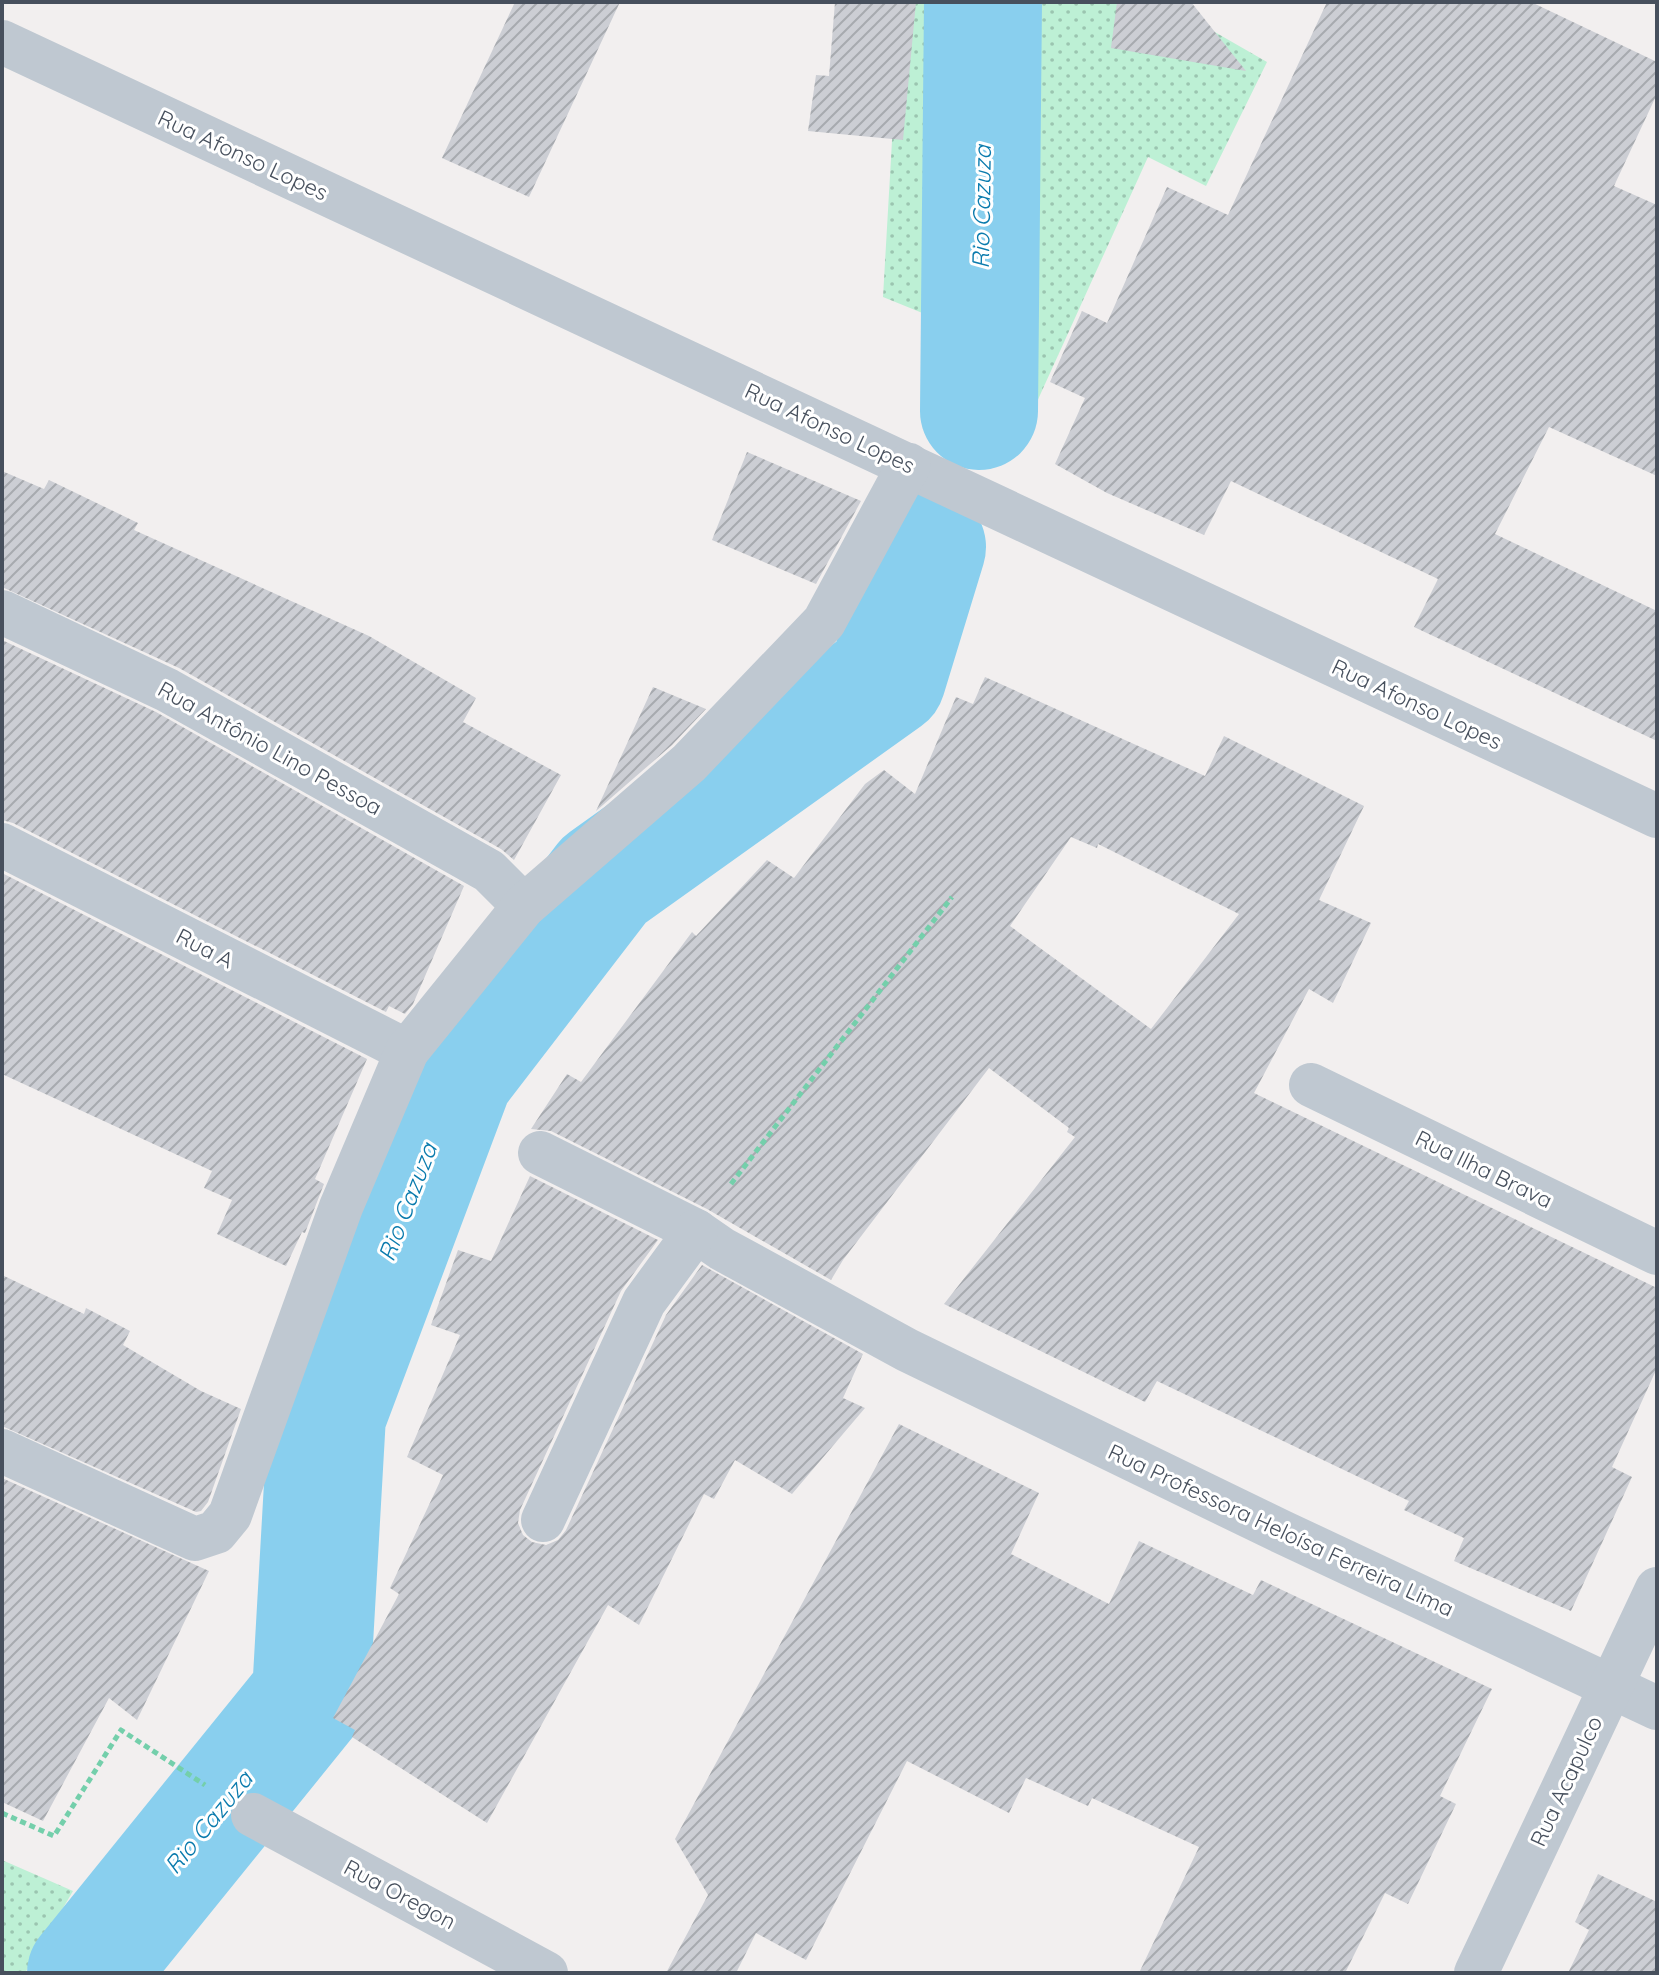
<svg xmlns="http://www.w3.org/2000/svg" width="1659" height="1975" viewBox="0 0 1659 1975" font-family="Quicksand,sans-serif">
  <style>
    .grass { fill: url(#grass-dots) }
    .lines { fill: none; stroke-linecap: round; stroke-linejoin: round }
    .river { stroke: #89cfee; stroke-width: 118 }
    .building { fill: url(#building-hatch); fill-rule: evenodd }
    .path { stroke: #74cfab; stroke-width: 5; stroke-dasharray: 6 4; stroke-linecap: butt }
    .minor { stroke: #bfc8d1; stroke-width: 44 }
    .labels { text-anchor: middle; dominant-baseline: central; stroke-width: 6; stroke-linejoin: round; paint-order: stroke }
    .street-label { font-size: 22px; fill: #47505d; stroke: #fff }
    .water-label { font-size: 24px; font-style: italic; fill: #0a7bad; stroke: #fff }
  </style>
  <defs>
    <pattern id="grass-dots" width="8" height="8" patternUnits="userSpaceOnUse" patternTransform="scale(2)"><rect width="8" height="8" fill="#bdf0d5"/><path d="M2 2h.1M6 6h.1" fill="none" stroke="#9bc5b0" stroke-width="1.8" stroke-linecap="round"/></pattern>
    <pattern id="building-hatch" width="6" height="6" patternUnits="userSpaceOnUse" patternTransform="scale(2)"><rect width="6" height="6" fill="#ccced4"/><path d="M-1 1l2-2M0 6l6-6M5 7l2-2" fill="none" stroke="#a7aaaf"/></pattern>
  </defs>
  <rect width="100%" height="100%" fill="#f2efef"/>
  <g class="grass">
    <path d="M 900,2 L 1166,4 L 1267,62 L 1206,186 L 1148,157 L 1026,426 L 932,386 L 947,323 L 883,297 Z"/>
    <path d="M 2,1860 L 73,1891 L 25,1973 L 2,1973 Z"/>
  </g>
  <g class="lines">
    <g class="river">
      <path d="M 979,411 L 983,2"/>
      <path d="M 86,1973 L 311,1695 L 327,1415 L 455,1074 L 604,880 L 887,678 L 927,547"/>
    </g>
  </g>
  <g class="building">
    <path d="M 515,2 L 620,2 L 529,197 L 442,158 Z"/>
    <path d="M 835,2 L 916,2 L 903,140 L 808,131 L 816,75 L 829,76 Z"/>
    <path d="M 1117,2 L 1191,2 L 1246,71 L 1111,48 Z"/>
    <path d="M 1327,2 L 1531,2 L 1657,62 L 1657,94 L 1614,186 L 1657,205 L 1657,476 L 1549,427 L 1495,534 L 1657,611 L 1657,741 L 1414,627 L 1438,579 L 1231,481 L 1204,535 L 1107,493 L 1055,464 L 1085,398 L 1050,382 L 1082,311 L 1107,323 L 1167,187 L 1228,215 Z"/>
    <path d="M 747,452 L 861,501 L 816,584 L 712,540 Z"/>
    <path d="M 2,471 L 44,489 L 49,480 L 138,523 L 134,530 L 369,636 L 476,698 L 463,722 L 561,775 L 514,860 L 501,849 L 179,668 L 2,587 Z"/>
    <path d="M 2,640 L 156,712 L 464,886 L 413,1004 L 405,1014 L 389,1006 L 386,1012 L 13,823 L 2,820 Z"/>
    <path d="M 985,677 L 1205,776 L 1224,736 L 1364,806 L 1319,900 L 1371,923 L 1333,1003 L 1309,989 L 1254,1093 L 1657,1288 L 1657,1368 L 1612,1467 L 1632,1477 L 1571,1611 L 1454,1561 L 1464,1538 L 1404,1510 L 1409,1501 L 1157,1381 L 1145,1402 L 944,1304 L 1075,1137 L 1067,1132 L 1069,1128 L 989,1068 L 843,1260 L 831,1280 L 707,1209 L 551,1131 L 531,1129 L 567,1074 L 581,1082 L 692,932 L 696,936 L 767,860 L 794,878 L 865,784 L 884,770 L 915,794 L 956,697 L 973,704 ZM 1071,837 L 1097,848 L 1098,844 L 1239,914 L 1151,1029 L 1010,926 Z"/>
    <path d="M 653,687 L 706,709 L 672,745 L 596,811 Z"/>
    <path d="M 2,873 L 367,1059 L 315,1179 L 324,1184 L 305,1233 L 302,1232 L 286,1266 L 217,1234 L 232,1200 L 204,1188 L 212,1171 L 2,1074 Z"/>
    <path d="M 530,1176 L 658,1240 L 621,1291 L 520,1510 L 518,1523 L 523,1535 L 532,1542 L 546,1545 L 558,1540 L 566,1530 L 666,1315 L 702,1265 L 863,1354 L 843,1398 L 865,1408 L 792,1494 L 735,1460 L 714,1499 L 704,1494 L 639,1625 L 608,1605 L 487,1823 L 352,1737 L 355,1730 L 333,1718 L 399,1594 L 390,1588 L 443,1475 L 407,1457 L 460,1335 L 431,1325 L 458,1250 L 491,1261 Z"/>
    <path d="M 2,1275 L 84,1314 L 86,1308 L 130,1331 L 123,1345 L 201,1391 L 241,1409 L 208,1502 L 201,1511 L 196,1512 L 2,1426 Z"/>
    <path d="M 899,1424 L 1039,1493 L 1011,1554 L 1109,1604 L 1139,1541 L 1253,1595 L 1261,1580 L 1492,1689 L 1440,1796 L 1456,1804 L 1408,1904 L 1385,1893 L 1345,1973 L 1139,1973 L 1199,1847 L 1092,1798 L 1088,1806 L 1026,1778 L 1009,1813 L 907,1761 L 806,1960 L 756,1933 L 736,1973 L 666,1973 L 708,1895 L 675,1839 Z"/>
    <path d="M 2,1478 L 209,1571 L 137,1720 L 109,1698 L 43,1821 L 2,1802 Z"/>
    <path d="M 1598,1874 L 1657,1902 L 1657,1973 L 1568,1973 L 1589,1930 L 1575,1922 Z"/>
  </g>
  <g class="lines">
    <g class="path">
      <path d="M 731,1184 L 952,897"/>
      <path d="M 2,1813 L 54,1836 L 121,1730 L 205,1785"/>
    </g>
    <g class="minor">
      <path d="M 2,42 L 1657,816"/>
      <path d="M 2,612 L 167,690 L 489,871 L 524,906"/>
      <path d="M 2,845 L 407,1051"/>
      <path d="M 1311,1085 L 1657,1253"/>
      <path d="M 540,1153 L 696,1231 L 722,1249 L 907,1350 L 1282,1532 L 1657,1708"/>
      <path d="M 2,1451 L 195,1539 L 216,1532 L 230,1515 L 341,1207 L 407,1051 L 524,906 L 689,763 L 824,622 L 909,465"/>
      <path d="M 543,1520 L 644,1302 L 696,1231"/>
      <path d="M 253,1815 L 546,1973"/>
      <path d="M 1476,1973 L 1657,1589"/>
    </g>
  </g>
  <g class="labels">
    <g class="street-label">
      <text transform="translate(243 155) rotate(25)">Rua Afonso Lopes</text>
      <text transform="translate(830 428) rotate(25)">Rua Afonso Lopes</text>
      <text transform="translate(1417 704) rotate(25)">Rua Afonso Lopes</text>
      <text transform="translate(270 748) rotate(29)">Rua Antônio Lino Pessoa</text>
      <text transform="translate(205 948) rotate(27)">Rua A</text>
      <text transform="translate(1484 1169) rotate(26)">Rua Ilha Brava</text>
      <text transform="translate(1281 1530) rotate(25)">Rua Professora Heloísa Ferreira Lima</text>
      <text transform="translate(1566 1781) rotate(-65)">Rua Acapulco</text>
      <text transform="translate(400 1894) rotate(28)">Rua Oregon</text>
    </g>
    <g class="water-label">
      <text transform="translate(981 207) rotate(-89)">Rio Cazuza</text>
      <text transform="translate(407 1202) rotate(-69)">Rio Cazuza</text>
      <text transform="translate(208 1822) rotate(-51)">Rio Cazuza</text>
    </g>
  </g>
  <rect width="1659" height="1975" fill="none" stroke="#47505d" stroke-width="8"/>
</svg>
